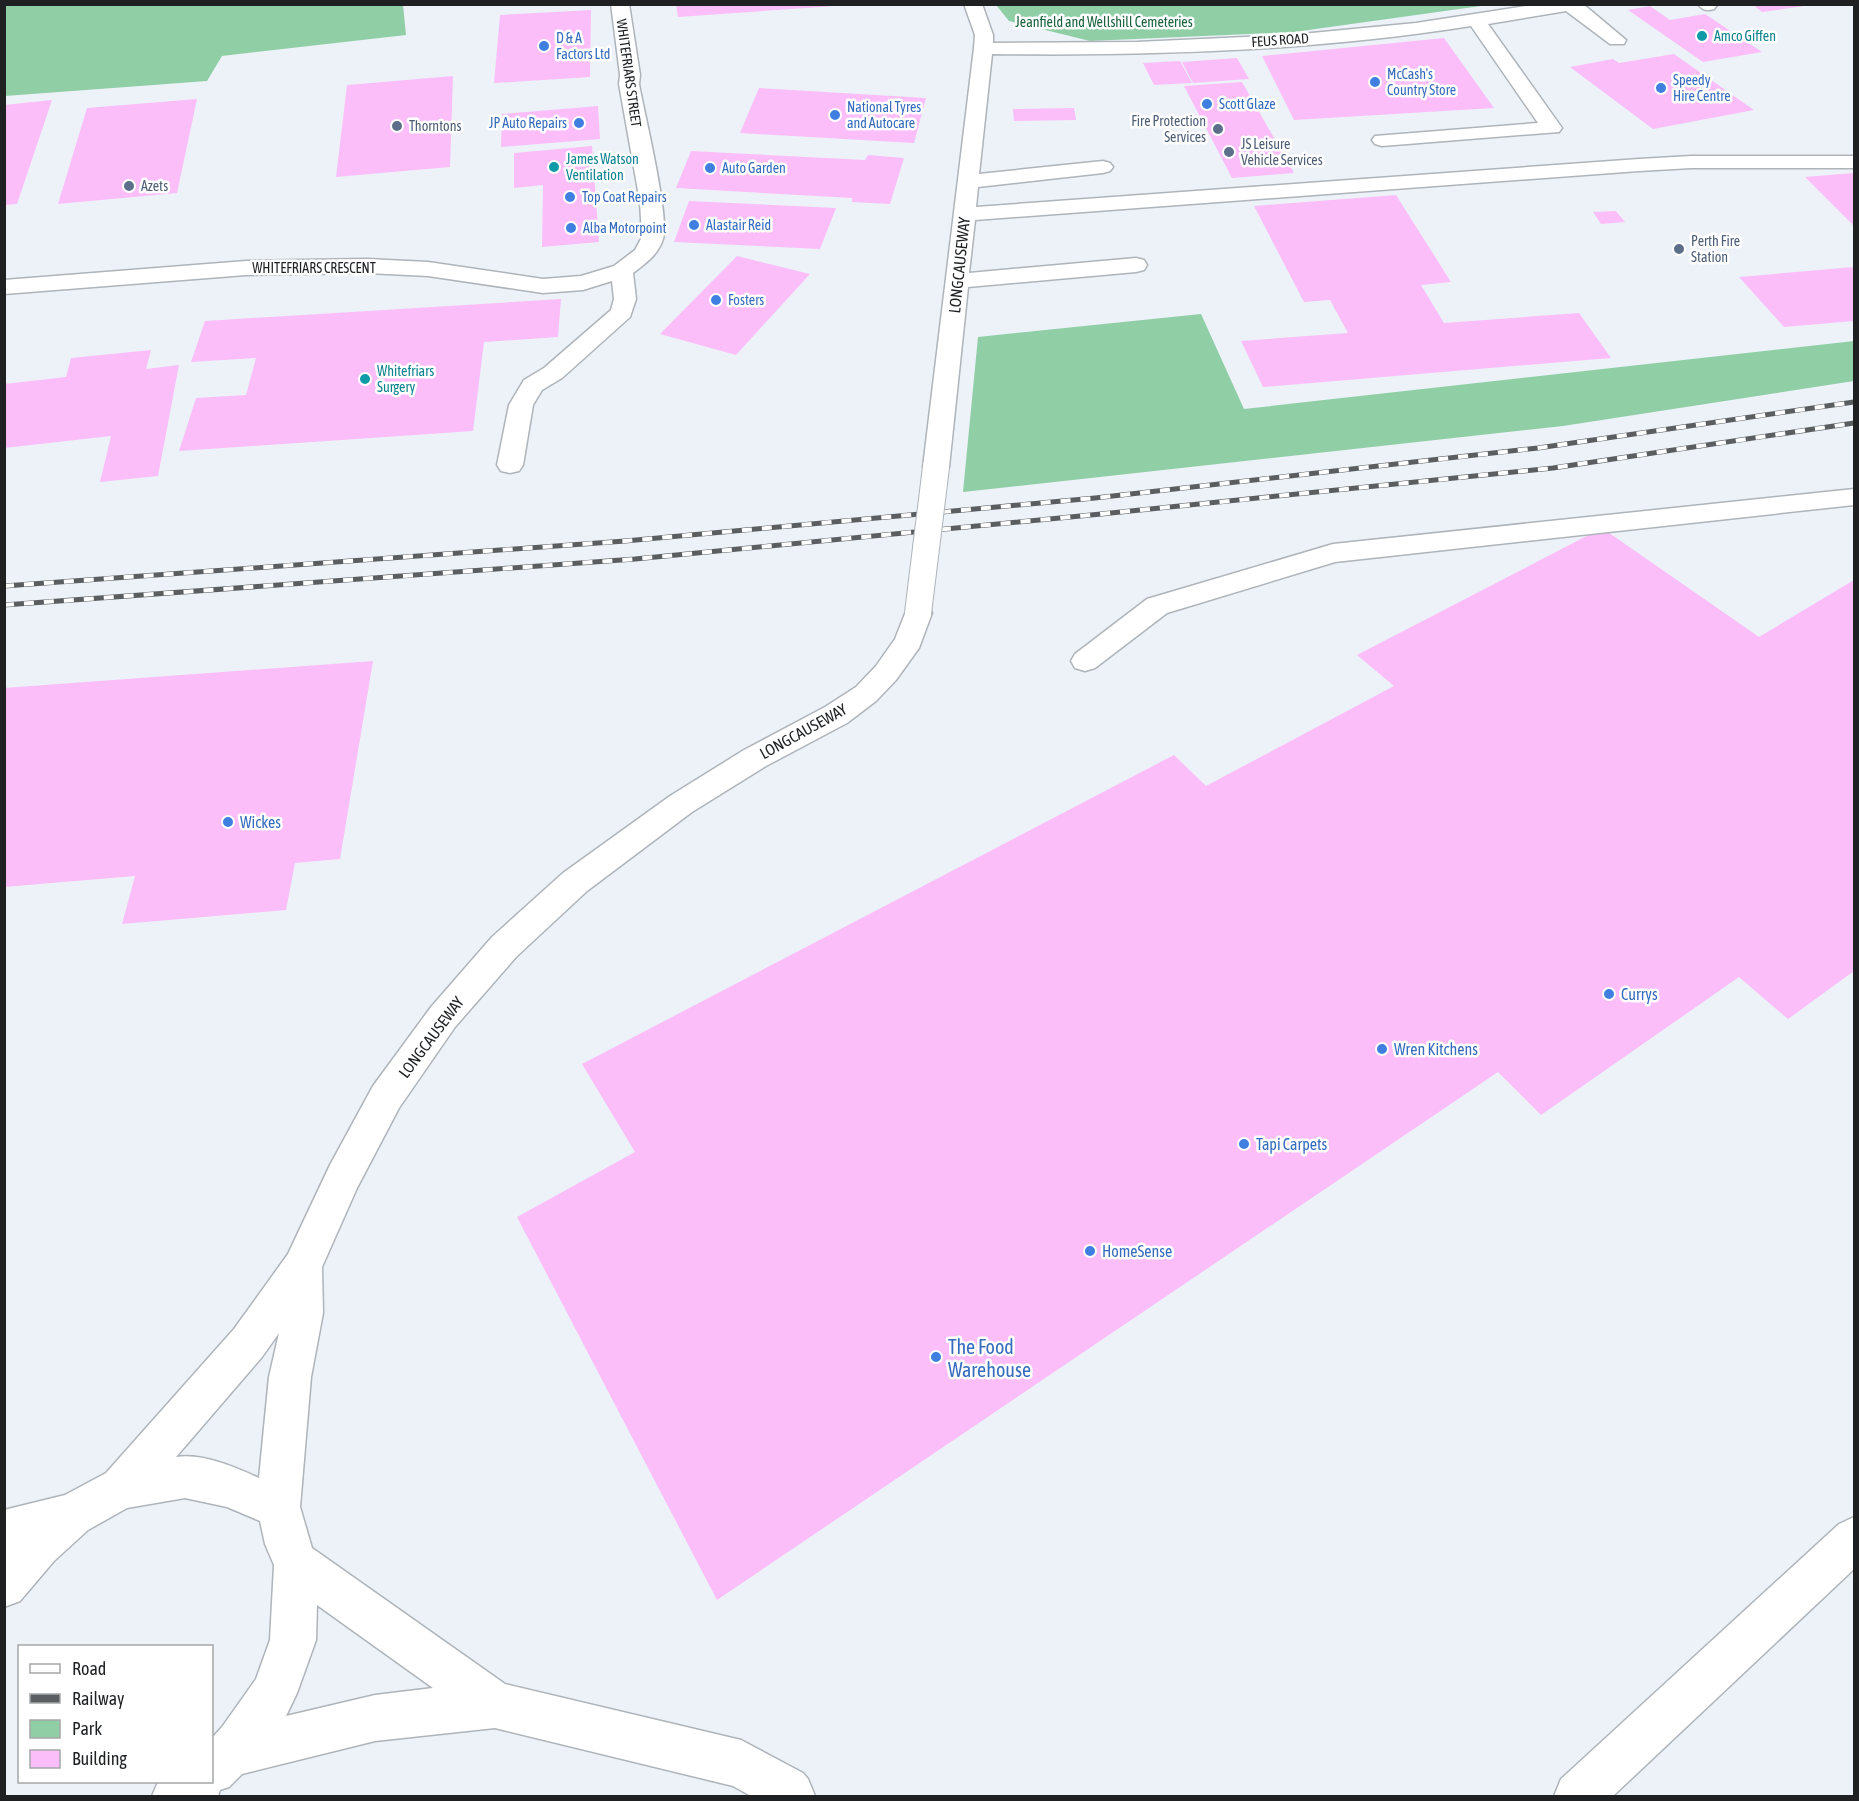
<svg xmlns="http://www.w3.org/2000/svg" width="1859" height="1801" viewBox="0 0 1859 1801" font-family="'Asap Condensed',sans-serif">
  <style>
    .green { fill: #90cea6 }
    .building { fill: #fbbef9 }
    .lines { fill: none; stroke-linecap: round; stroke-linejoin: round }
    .minor-casing { stroke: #aeb4ba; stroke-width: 3 }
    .minor { fill: #fff; fill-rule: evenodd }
    .rail-casing { stroke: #5b5e61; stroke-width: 5 }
    .rail { stroke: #fff; stroke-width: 4; stroke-dasharray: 10; stroke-linecap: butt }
    .minor-bridge-casing { stroke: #aeb4ba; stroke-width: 28; stroke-linecap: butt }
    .minor-bridge { stroke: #fff; stroke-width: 26 }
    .culture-dot { fill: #0f9aa8; stroke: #fff; stroke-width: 2 }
    .shop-dot { fill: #3f7fe0; stroke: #fff; stroke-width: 2 }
    .service-dot { fill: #5c6f8a; stroke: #fff; stroke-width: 2 }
    .labels { text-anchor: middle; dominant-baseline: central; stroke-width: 5; stroke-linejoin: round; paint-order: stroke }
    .far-park-label { font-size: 14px; fill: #19623c; stroke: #fff }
    .far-culture-label { font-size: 14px; fill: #0d838f; stroke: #fff; text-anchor: start }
    .far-shop-label { font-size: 14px; fill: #366cbe; stroke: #fff; text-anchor: start }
    .far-street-label { font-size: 14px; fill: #1e2022; stroke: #fff }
    .far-service-label { font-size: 14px; fill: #4e5e75; stroke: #fff; text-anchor: start }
    .street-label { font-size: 16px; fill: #1e2022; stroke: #fff }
    .shop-label { font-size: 16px; fill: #366cbe; stroke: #fff; text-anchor: start }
    .near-shop-label { font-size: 20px; fill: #366cbe; stroke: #fff; text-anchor: start }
  </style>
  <rect width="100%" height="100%" fill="#ecf2f8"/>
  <g class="green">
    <path d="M 7,4 L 403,5 L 406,35 L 222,56 L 207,81 L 5,96 L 4,9 Z"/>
    <path d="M 996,5 L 1488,5 L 1294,32 L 1090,41 L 1009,21 Z"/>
    <path d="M 1201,314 L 1244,409 L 1854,341 L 1854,381 L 1563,426 L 963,492 L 978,337 Z"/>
  </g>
  <g class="building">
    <path d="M 676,4 L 835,4 L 835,6 L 678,17 Z"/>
    <path d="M 1752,4 L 1804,4 L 1804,6 L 1762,12 Z"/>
    <path d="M 1650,6 L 1670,20 L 1705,14 L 1762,52 L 1703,62 L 1628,10 Z"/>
    <path d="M 591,10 L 590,77 L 494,83 L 500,15 Z"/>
    <path d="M 1444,38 L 1494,108 L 1294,120 L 1262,56 Z"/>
    <path d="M 1674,54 L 1754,110 L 1653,129 L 1570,67 L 1613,59 L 1619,63 Z"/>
    <path d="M 1237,58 L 1249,79 L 1193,83 L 1182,62 Z"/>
    <path d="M 1180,61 L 1192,83 L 1154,85 L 1143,63 Z"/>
    <path d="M 453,76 L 450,167 L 336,177 L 347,85 Z"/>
    <path d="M 1242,82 L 1294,173 L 1232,178 L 1184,86 Z"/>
    <path d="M 759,88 L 926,98 L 914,143 L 740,133 Z"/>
    <path d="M 197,99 L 177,193 L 58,204 L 87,108 Z"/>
    <path d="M 52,100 L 17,204 L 4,205 L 4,105 Z"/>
    <path d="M 598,106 L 600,139 L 501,147 L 502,114 Z"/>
    <path d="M 1074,108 L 1076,120 L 1014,121 L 1013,109 Z"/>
    <path d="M 592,146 L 599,242 L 542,247 L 543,185 L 514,188 L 514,153 Z"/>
    <path d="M 691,151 L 865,160 L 868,155 L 904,158 L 890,204 L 852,202 L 852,198 L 676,188 Z"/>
    <path d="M 1854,173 L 1854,226 L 1805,177 Z"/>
    <path d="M 1396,195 L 1451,282 L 1421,285 L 1444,323 L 1579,313 L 1611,358 L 1263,387 L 1241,341 L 1348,333 L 1330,300 L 1304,302 L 1254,206 Z"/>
    <path d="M 689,201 L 836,208 L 820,249 L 674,242 Z"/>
    <path d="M 1616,211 L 1625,222 L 1601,224 L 1593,212 Z"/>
    <path d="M 737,256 L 810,274 L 736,355 L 660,334 Z"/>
    <path d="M 1854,267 L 1854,321 L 1784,327 L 1739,277 Z"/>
    <path d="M 561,299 L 558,337 L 484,342 L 473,431 L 179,451 L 196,398 L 246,395 L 256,358 L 191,362 L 205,321 Z"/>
    <path d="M 151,350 L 146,369 L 179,365 L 158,476 L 100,482 L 111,436 L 4,448 L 4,384 L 66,377 L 71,358 Z"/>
    <path d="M 1602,528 L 1759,637 L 1854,580 L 1854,971 L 1788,1019 L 1739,977 L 1541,1115 L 1498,1072 L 717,1600 L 517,1217 L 635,1152 L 582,1064 L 1174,755 L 1206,786 L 1394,686 L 1357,655 Z"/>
    <path d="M 373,661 L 340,859 L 295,863 L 286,910 L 122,924 L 135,876 L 4,887 L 4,688 Z"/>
  </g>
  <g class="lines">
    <defs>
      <g id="minor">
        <path d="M 611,4 L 629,4 L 640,75 L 639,84 C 644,112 670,218 663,239 C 658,255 646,263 633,273 L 636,299 L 630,317 L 562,378 L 542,390 L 533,405 L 523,465 L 519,471 L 510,473 L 501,471 L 497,465 L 509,405 L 524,380 L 544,368 L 611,310 L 614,299 L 612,281 L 583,290 L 543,293 L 428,276 L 367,273 L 246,275 L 4,294 L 4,280 L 246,261 L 367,259 L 428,262 L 543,279 L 581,276 L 614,266 L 635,250 L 642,237 L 640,202 L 619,84 L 620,75 Z"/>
        <path d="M 964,4 L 982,4 L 993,35 L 993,43 L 1137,42 L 1291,35 L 1416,23 L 1539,4 L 1583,4 L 1626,40 L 1624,44 L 1610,44 L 1566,11 L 1488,24 L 1562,128 L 1559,132 L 1382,146 L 1375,144 L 1372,140 L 1375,136 L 1538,123 L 1471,26 C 1313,51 1152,56 992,54 L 979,174 L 1103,161 L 1110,163 L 1113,167 L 1110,171 L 1103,173 L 978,187 L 976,207 L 1639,159 L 1691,156 L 1854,156 L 1854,168 L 1691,168 L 1639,171 L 975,220 L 969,273 L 1136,258 L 1144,260 L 1147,265 L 1144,270 L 1136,272 L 968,287 L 949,467 L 945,473 L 936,475 L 927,473 L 923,467 L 974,48 L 975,35 Z"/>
        <path d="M 1698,4 L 1717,4 L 1717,5 L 1714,9 C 1707,11 1703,11 1698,4 Z"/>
        <path d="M 1854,489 L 1854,505 L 1335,562 L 1167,613 L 1095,668 L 1085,671 L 1075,668 L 1071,661 L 1075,654 L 1147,599 L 1333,544 Z"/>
        <path d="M 918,603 L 928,606 L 932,613 L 919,648 L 896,680 L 876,701 L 847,723 L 766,766 L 692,812 L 587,891 L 516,957 L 455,1027 L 399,1108 L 357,1188 L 322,1267 L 323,1313 L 311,1377 L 300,1507 L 312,1548 L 505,1684 L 741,1740 L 803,1773 L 808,1779 L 815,1796 L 751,1796 L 733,1786 L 495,1728 L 375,1741 L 242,1774 L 229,1787 L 220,1790 L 218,1796 L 152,1796 L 158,1782 L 212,1782 L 212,1738 L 222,1727 L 256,1679 L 270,1640 L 274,1565 L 265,1544 L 260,1521 L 227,1507 L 185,1498 L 127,1508 L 88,1530 L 54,1561 L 20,1601 L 4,1607 L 4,1510 L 65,1495 L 106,1473 L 234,1329 L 288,1254 L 330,1165 L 373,1086 L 431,1007 L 492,937 L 563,873 L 670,796 L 744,750 L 825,707 L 856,687 L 876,666 L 895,639 L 908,606 ZM 279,1333 L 269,1377 L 259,1478 C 235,1467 203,1453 176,1457 L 262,1357 ZM 317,1605 L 433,1688 L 375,1695 L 286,1716 L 297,1693 L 316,1640 Z"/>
        <path d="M 1854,1517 L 1854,1569 L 1613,1796 L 1554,1796 L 1561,1779 L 1839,1524 Z"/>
      </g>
    </defs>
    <use href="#minor" class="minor-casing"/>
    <use href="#minor" class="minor"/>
    <defs>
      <g id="rail">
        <path d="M 4,586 L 625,541 L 1095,498 L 1538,448 L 1854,402"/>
        <path d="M 4,605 L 635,559 L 1101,514 L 1553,468 L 1854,423"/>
      </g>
    </defs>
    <use href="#rail" class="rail-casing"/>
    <use href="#rail" class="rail"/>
    <defs>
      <path id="minor-bridge" d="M 918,613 L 936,467"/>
    </defs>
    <use href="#minor-bridge" class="minor-bridge-casing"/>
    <use href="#minor-bridge" class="minor-bridge"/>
  </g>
  <g class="culture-dot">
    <circle cx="1702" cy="36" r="6"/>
    <circle cx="554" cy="167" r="6"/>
    <circle cx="365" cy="379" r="6"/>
  </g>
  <g class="shop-dot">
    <circle cx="544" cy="46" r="6"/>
    <circle cx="1375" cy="82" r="6"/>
    <circle cx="1661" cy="88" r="6"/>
    <circle cx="1207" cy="104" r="6"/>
    <circle cx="835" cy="115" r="6"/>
    <circle cx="579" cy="123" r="6"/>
    <circle cx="710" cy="168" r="6"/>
    <circle cx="570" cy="197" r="6"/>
    <circle cx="694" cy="225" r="6"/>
    <circle cx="571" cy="228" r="6"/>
    <circle cx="716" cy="300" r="6"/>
    <circle cx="228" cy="822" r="6"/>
    <circle cx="1609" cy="994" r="6"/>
    <circle cx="1382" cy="1049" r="6"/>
    <circle cx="1244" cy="1144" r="6"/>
    <circle cx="1090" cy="1251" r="6"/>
    <circle cx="936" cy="1357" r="6"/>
  </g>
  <g class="service-dot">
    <circle cx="397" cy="126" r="6"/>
    <circle cx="1218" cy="129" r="6"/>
    <circle cx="1229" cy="152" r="6"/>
    <circle cx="129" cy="186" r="6"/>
    <circle cx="1679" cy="249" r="6"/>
  </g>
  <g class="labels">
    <g class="far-park-label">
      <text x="1104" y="22">Jeanfield and Wellshill Cemeteries</text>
    </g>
    <g class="far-culture-label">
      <text x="1714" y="36">Amco Giffen</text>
      <text x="566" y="159">James Watson<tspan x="566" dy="16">Ventilation</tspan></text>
      <text x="377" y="371">Whitefriars<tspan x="377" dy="16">Surgery</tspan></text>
    </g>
    <g class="far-shop-label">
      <text x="556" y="38">D &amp; A<tspan x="556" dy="16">Factors Ltd</tspan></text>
      <text x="1387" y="74">McCash's<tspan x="1387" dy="16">Country Store</tspan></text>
      <text x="1673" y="80">Speedy<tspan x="1673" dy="16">Hire Centre</tspan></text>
      <text x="1219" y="104">Scott Glaze</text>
      <text x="847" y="107">National Tyres<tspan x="847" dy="16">and Autocare</tspan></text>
      <text x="567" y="123" text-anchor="end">JP Auto Repairs</text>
      <text x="722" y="168">Auto Garden</text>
      <text x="582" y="197">Top Coat Repairs</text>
      <text x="706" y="225">Alastair Reid</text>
      <text x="583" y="228">Alba Motorpoint</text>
      <text x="728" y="300">Fosters</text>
    </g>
    <g class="far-street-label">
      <text transform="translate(1280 40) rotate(-4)">FEUS ROAD</text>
      <text transform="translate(629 73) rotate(82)">WHITEFRIARS STREET</text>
      <text x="314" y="268">WHITEFRIARS CRESCENT</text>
    </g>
    <g class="far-service-label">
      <text x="1206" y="121" text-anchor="end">Fire Protection<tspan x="1206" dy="16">Services</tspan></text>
      <text x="409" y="126">Thorntons</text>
      <text x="1241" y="144">JS Leisure<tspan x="1241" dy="16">Vehicle Services</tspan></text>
      <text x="141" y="186">Azets</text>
      <text x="1691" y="241">Perth Fire<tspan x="1691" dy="16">Station</tspan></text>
    </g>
    <g class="street-label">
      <text transform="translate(959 265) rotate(-84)">LONGCAUSEWAY</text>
      <text transform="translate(803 731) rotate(-29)">LONGCAUSEWAY</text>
      <text transform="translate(431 1037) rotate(-53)">LONGCAUSEWAY</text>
    </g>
    <g class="shop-label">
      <text x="240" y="822">Wickes</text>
      <text x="1621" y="994">Currys</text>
      <text x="1394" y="1049">Wren Kitchens</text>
      <text x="1256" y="1144">Tapi Carpets</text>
      <text x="1102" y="1251">HomeSense</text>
    </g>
    <g class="near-shop-label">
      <text x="948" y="1346">The Food<tspan x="948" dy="23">Warehouse</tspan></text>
    </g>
  </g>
  <rect width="1859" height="1801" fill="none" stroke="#1e2022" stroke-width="12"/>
  <rect x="18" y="1645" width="195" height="138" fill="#ffffff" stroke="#a5a6a7" stroke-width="1.5"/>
  <rect x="30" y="1664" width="30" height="9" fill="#ffffff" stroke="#a5a6a7" stroke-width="1.5"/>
  <text x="72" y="1675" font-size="18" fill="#1e2022">Road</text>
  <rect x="30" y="1694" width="30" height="9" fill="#5b5e61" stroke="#a5a6a7" stroke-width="1.5"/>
  <text x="72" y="1705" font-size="18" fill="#1e2022">Railway</text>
  <rect x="30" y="1720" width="30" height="18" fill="#90cea6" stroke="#a5a6a7" stroke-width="1.5"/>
  <text x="72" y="1735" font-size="18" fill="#1e2022">Park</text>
  <rect x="30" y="1750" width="30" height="18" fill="#fbbef9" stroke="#a5a6a7" stroke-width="1.5"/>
  <text x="72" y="1765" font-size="18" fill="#1e2022">Building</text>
</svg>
